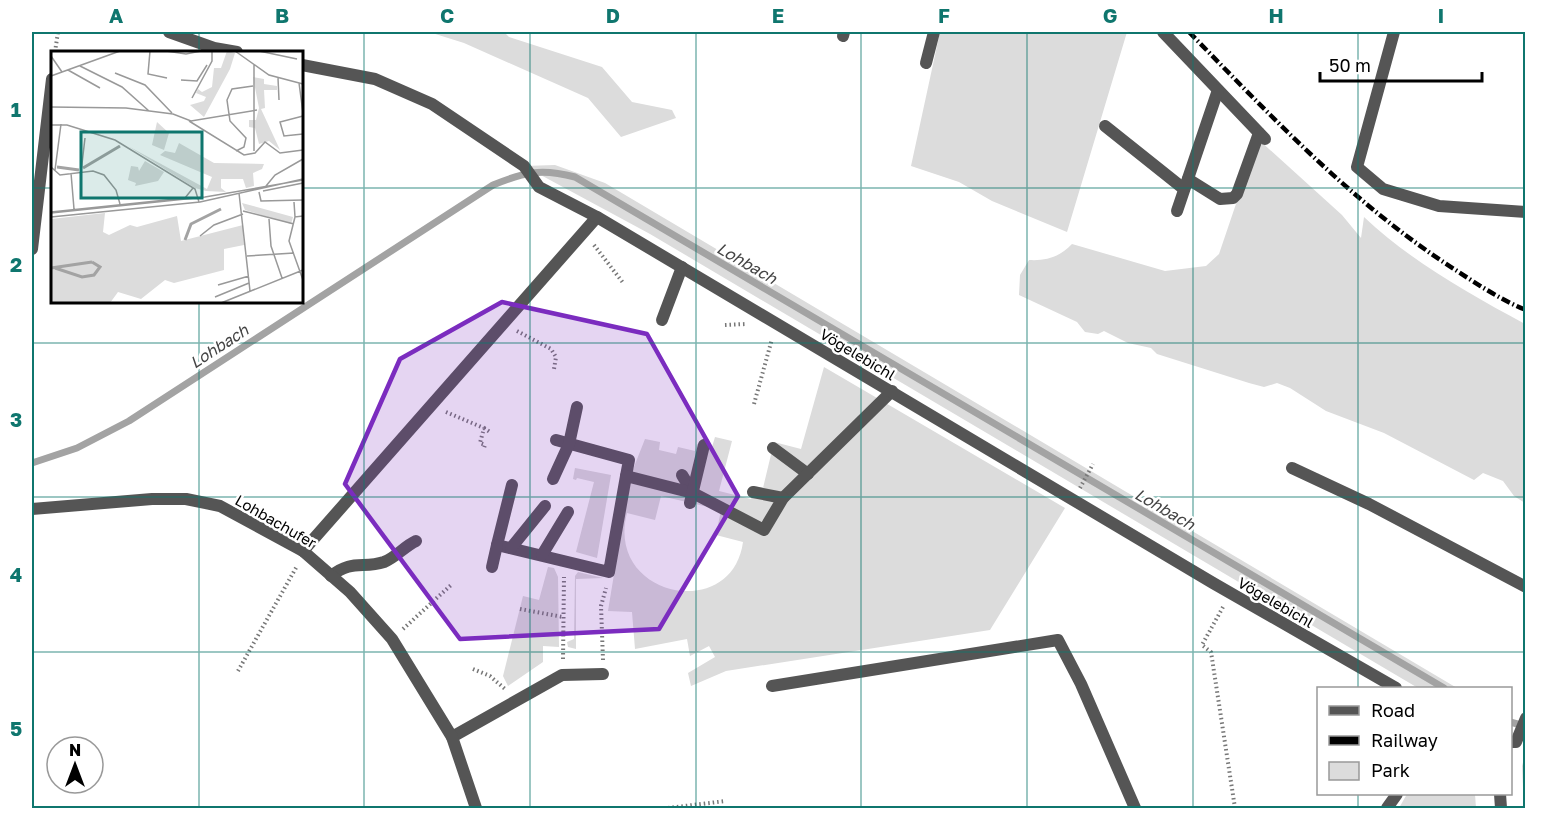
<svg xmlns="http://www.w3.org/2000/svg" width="1557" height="840" viewBox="0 0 1557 840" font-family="'Golos Text',sans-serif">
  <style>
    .green { fill: #dcdcdc; fill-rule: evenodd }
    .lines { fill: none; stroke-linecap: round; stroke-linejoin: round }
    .stream { stroke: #a3a3a3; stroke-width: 7 }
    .path { stroke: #777; stroke-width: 4; stroke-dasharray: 1.5 3; stroke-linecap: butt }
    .service { stroke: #555; stroke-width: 12 }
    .pedestrian { stroke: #555; stroke-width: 12 }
    .minor { stroke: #555; stroke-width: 12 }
    .rail { stroke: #000; stroke-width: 4.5; stroke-dasharray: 9 3 1.5 3; stroke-linecap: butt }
    .marked { fill: #7b2cbf; fill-opacity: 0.2; stroke: #7b2cbf; stroke-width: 4.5; stroke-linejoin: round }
    .grid { fill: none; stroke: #0f766e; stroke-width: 1.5; stroke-opacity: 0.55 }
    .labels { text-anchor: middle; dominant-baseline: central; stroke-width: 5; stroke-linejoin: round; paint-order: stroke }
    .street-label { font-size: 15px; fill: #000; stroke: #fff }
    .water-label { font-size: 16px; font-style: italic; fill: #444; stroke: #fff }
    .inset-river { fill: none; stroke: #a3a3a3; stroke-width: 3 }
    .inset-road { fill: none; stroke: #999; stroke-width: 1.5 }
    .view { fill: #0f766e; fill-opacity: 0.15; stroke: #0f766e; stroke-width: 3 }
    .inset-edge { fill: none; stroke: #000; stroke-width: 3 }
    .neatline { fill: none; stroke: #0f766e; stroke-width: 2 }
    .grid-label { font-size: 20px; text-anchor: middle; font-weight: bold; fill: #0f766e }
  </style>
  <rect width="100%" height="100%" fill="#fff"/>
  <g class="green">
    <path d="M 429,32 L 504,32 L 509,37 L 602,67 L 632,102 L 672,110 L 676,118 L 621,137 L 588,98 L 464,43 Z"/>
    <path d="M 940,32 L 1127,32 L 1067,232 L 992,201 L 959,182 L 911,166 Z"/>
    <path d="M 1258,139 L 1342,215 L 1361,238 L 1364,217 C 1412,262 1468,293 1525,324 L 1525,503 L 1514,496 L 1503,481 L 1483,473 L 1474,480 L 1384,433 L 1326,411 L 1290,388 L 1277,383 L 1264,387 L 1249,383 L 1157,354 L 1151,348 L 1128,343 L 1104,331 L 1098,334 L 1085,332 L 1077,322 L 1019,295 L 1020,275 L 1029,260 C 1046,261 1060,257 1072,244 L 1165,271 L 1206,266 L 1219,254 Z"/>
    <path d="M 555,165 L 605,183 L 1457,688 L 1418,688 L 650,234 L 524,166 Z"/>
    <path d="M 824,367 L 1065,508 L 990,630 L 726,671 L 691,686 L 688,673 L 715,657 L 709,646 L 690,656 L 687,639 L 635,649 L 632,612 L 608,611 L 630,477 L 645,439 L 660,442 L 659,450 L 676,454 L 678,447 L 695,451 L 697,444 L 712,447 L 715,437 L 732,441 L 719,491 L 751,499 L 755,486 L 763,488 L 774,442 L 801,449 ZM 661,496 L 721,510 L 716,535 L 743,542 C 732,623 605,597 627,513 L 655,520 Z"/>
    <path d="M 575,468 L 611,475 L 597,558 L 576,552 L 594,482 L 577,478 L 576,480 L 573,479 Z"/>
    <path d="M 548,567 L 554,568 L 558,577 L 559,647 L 543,646 L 543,662 L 508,686 L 503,676 L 523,596 L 539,600 Z"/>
    <path d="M 578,572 L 603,578 L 576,579 L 576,649 L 568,647 L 567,642 L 574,639 L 575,576 Z"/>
    <path d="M 1525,755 L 1526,808 L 1524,808 L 1522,766 Z"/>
    <path d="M 1407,794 L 1475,794 L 1476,808 L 1399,808 Z"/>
  </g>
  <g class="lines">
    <g class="stream">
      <path d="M 32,463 L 77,448 L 129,421 L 493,185 C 525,172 541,168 575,177 L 1444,688"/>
      <path d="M 1510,722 L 1525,726"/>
    </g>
    <g class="path">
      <path d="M 55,52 L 58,32"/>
      <path d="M 594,245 L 624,284"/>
      <path d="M 725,325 L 746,324"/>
      <path d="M 517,331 L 551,349 L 556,357 L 554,369"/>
      <path d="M 754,404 L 772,339"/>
      <path d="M 446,412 L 484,428 L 480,443 L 485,445 L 484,448"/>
      <path d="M 484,428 L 490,432"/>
      <path d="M 1080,488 L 1093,464"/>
      <path d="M 1223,607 L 1202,645 L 1211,652 L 1235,808"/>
      <path d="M 520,609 L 563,617"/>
      <path d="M 403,629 L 451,585"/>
      <path d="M 563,659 L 564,577"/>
      <path d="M 603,660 L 601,606 L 606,588"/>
      <path d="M 473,669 L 490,676 L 505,689"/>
      <path d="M 238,671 L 297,566"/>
      <path d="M 668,808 L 726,801"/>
    </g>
    <g class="service">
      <path d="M 1163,32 L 1265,139"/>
      <path d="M 1394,32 L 1357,167 L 1383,189 L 1439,206 L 1526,212"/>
      <path d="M 843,36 L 844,32"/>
      <path d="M 926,63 L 934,32"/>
      <path d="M 1105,126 L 1184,189"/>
      <path d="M 1188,179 L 1220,199 L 1233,198 L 1237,194 L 1259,133"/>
      <path d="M 1177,211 L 1218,90"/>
      <path d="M 662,320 L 682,267"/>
      <path d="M 1292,468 L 1369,504 L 1526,587"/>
      <path d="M 303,551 L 597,217"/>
      <path d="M 331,576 C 352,559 363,569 384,562 C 395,558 405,546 416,541"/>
      <path d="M 772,686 L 1058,640 L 1081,684 L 1135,808"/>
      <path d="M 452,737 L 562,675 L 603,674"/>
      <path d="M 1510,742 L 1516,742 L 1526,718"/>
    </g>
    <g class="pedestrian">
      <path d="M 556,440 L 629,460 L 626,476"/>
      <path d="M 773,448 L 808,474"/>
      <path d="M 682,475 L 693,493"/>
      <path d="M 553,479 L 569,444 L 577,407"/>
      <path d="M 512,485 L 497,545 L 609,572 L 626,476 L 693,493 L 764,530 L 783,498 L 892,391"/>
      <path d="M 753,492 L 783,498"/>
      <path d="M 690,503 L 704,445"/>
      <path d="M 511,548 L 545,506"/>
      <path d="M 542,555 L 568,512"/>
      <path d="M 492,567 L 497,545"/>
    </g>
    <g class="minor">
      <path d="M 169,32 L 214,48 L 237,52"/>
      <path d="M 302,65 L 375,79 L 432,104 L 524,166 L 539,187 L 597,217 L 1213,583 L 1396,688"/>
      <path d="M 32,249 L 52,79"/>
      <path d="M 32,509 L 152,499 L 186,499 L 220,506 L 303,551 L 350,592 L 392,639 L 452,737 L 476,808"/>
      <path d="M 1500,794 L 1501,808"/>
      <path d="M 1387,808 L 1397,794"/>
    </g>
    <path class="rail" d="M 1189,32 C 1272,117 1353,204 1454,269 C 1477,284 1501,300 1526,310"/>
  </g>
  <path class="marked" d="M 502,302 L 647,334 L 738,496 L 659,629 L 460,639 L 345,484 L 400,359 Z"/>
  <path class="grid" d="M 199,32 L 199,52M 364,32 L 364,808M 530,32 L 530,808M 696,32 L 696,808M 861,32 L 861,808M 1027,32 L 1027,808M 1193,32 L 1193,808M 1358,32 L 1358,688M 32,188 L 52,188M 302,188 L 1526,188M 199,302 L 199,808M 32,343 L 1526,343M 32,497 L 1526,497M 32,652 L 1526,652M 1358,794 L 1358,808"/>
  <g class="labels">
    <g class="street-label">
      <text transform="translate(858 354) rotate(31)">Vögelebichl</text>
      <text transform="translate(276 521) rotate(30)">Lohbachufer</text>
      <text transform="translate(1276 602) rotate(30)">Vögelebichl</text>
    </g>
    <g class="water-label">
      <text transform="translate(747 263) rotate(30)">Lohbach</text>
      <text transform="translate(219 346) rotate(-33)">Lohbach</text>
      <text transform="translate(1165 509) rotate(30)">Lohbach</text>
    </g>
  </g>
  <g transform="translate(51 51)">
    <rect width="252" height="252" fill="#fff"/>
    <path d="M 176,0 L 184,2 L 179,18 L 153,66 L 139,54 L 153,50 L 155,46 L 145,42 L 147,38 L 151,41 L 161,36 L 163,17 L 170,17 ZM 202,26 L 213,28 L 213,33 L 226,35 L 226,39 L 213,39 L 214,57 L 210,58 L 229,99 L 218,90 L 208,93 L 204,77 L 198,76 L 198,69 L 205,69 L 208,57 ZM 106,71 L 118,82 L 113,99 L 101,94 ZM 128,92 L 163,112 L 213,113 L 211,118 L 202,122 L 203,135 L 195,137 L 192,128 L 170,128 L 170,137 L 175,141 L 155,140 L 144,137 L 77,95 L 156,138 L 161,126 L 109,104 L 114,100 L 124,102 ZM 94,110 L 113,121 L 107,130 L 84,135 L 85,132 L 77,129 L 80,115 L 87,116 L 88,120 ZM 191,152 L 242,166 L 240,173 L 194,159 ZM 54,162 L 52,181 L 58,184 L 79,174 L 86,176 L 126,165 L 130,190 L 192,174 L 193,194 L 173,198 L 173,219 L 123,232 L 114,229 L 90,248 L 67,241 L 59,252 L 0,252 L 0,168 Z" fill="#dcdcdc"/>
    <path class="inset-river" d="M 6,116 L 28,119M 32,117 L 69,95M 134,189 L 140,173 L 170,158M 0,217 L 41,211M 4,217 L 31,226 L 43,224 L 49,216 L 41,211"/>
    <path class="inset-road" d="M 99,0 L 97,23 L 116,27M 115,0 L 135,3 L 150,0M 184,0 L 218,24 L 252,33M 208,0 L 246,8M 0,5 L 11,21M 29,15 L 71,36 L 98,60M 17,19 L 49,37M 64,22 L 94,34 L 121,62M 0,25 L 69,0M 227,27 L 228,49M 130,29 L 146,30 L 156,14M 248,32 L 252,62M 141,47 L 161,10 L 161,0M 0,56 L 75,57 L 122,63 L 140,70 L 206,59M 252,65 L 229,71 L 233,85 L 252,83M 138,70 L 193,104 L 204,102 L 214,91 L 229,102 L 252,99M 0,74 L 16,74 L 64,89 L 144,138 L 148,151M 185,100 L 193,96 L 195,87 L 179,70 L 176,49 L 181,38 L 202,35M 203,100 L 203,14M 0,116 L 9,124 L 42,120 L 53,124 L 65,139 L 69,153M 4,119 L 10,73M 30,121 L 34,87M 20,122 L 23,158M 215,135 L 224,124 L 252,108M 212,140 L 252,132M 208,141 L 210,150 L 252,149M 188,142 L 199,240M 243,151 L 244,166 L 252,165M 192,160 L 243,173M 0,161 L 134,147 L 142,137M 0,162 L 154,146 L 252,129M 0,166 L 149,151 L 252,128M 244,166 L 238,190 L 252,229M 218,168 L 220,195 L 231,227M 149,185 L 163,174 L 192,163M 196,205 L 243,202M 167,234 L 198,225M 164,246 L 198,232M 170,252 L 252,219"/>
    <path class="view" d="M 30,81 L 151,81 L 151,147 L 30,147 Z"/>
    <rect width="252" height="252" class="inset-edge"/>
  </g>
  <rect width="1557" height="840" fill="none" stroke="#ffffff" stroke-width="66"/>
  <rect x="1317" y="687" width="195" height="108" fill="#ffffff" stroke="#999999" stroke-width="1.5"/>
  <rect x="1329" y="706" width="30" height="9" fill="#555555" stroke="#999999" stroke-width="1.5"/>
  <text x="1371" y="717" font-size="18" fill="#000000">Road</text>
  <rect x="1329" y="736" width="30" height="9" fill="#000000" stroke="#999999" stroke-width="1.5"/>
  <text x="1371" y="747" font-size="18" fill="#000000">Railway</text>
  <rect x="1329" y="762" width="30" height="18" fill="#dcdcdc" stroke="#999999" stroke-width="1.5"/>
  <text x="1371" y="777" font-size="18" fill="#000000">Park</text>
  <g transform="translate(75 765)"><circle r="28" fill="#ffffff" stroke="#999999" stroke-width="1.5"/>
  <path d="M0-4.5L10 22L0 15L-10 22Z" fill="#000000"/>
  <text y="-9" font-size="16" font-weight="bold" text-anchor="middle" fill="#000000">N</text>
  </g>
  <path d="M1320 72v9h162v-9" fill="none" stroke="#000000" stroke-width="3"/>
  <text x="1329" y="72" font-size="18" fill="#000000" stroke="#ffffff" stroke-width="4.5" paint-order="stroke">50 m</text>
  <rect x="33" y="33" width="1491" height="774" class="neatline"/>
  <g class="grid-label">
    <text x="116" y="23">A</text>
    <text x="282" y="23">B</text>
    <text x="447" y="23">C</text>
    <text x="613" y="23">D</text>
    <text x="778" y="23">E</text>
    <text x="944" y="23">F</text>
    <text x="1110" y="23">G</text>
    <text x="1276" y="23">H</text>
    <text x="1441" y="23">I</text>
    <text x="16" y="117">1</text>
    <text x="16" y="272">2</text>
    <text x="16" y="427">3</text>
    <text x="16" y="582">4</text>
    <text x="16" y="736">5</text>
  </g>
</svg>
